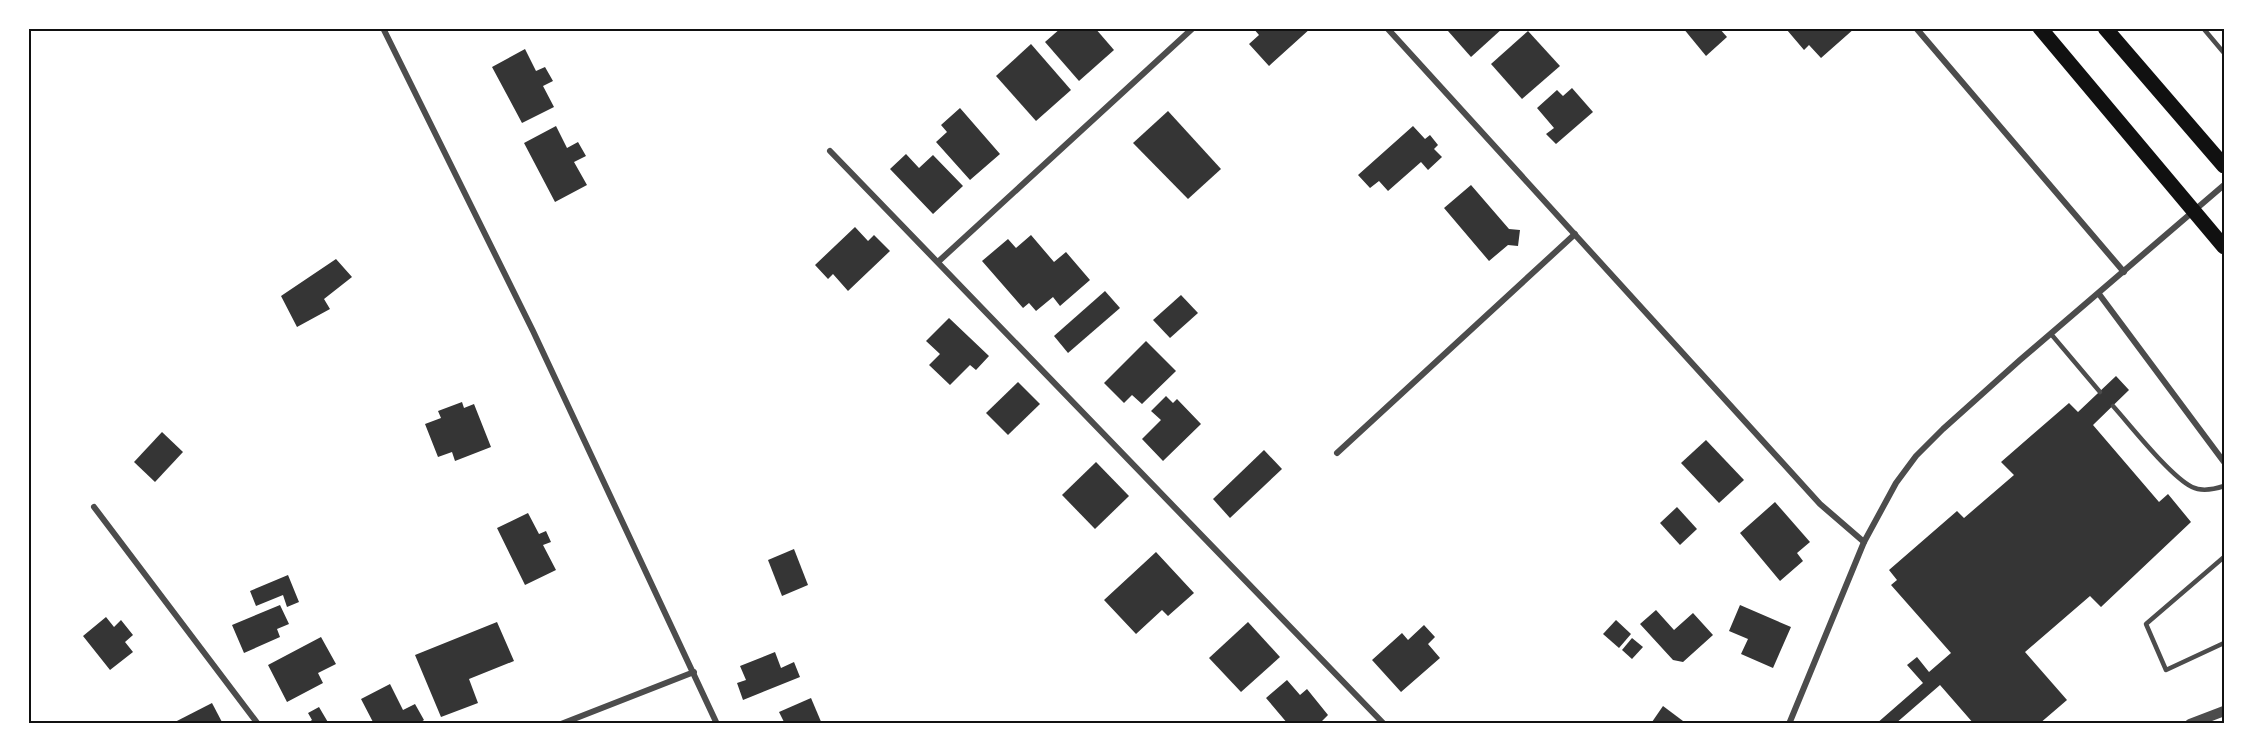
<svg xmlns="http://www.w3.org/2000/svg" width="2253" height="752" viewBox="0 0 2253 752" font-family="'DM Sans',sans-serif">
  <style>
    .building { fill: #353535 }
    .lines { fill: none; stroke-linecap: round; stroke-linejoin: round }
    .service { stroke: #4c4c4c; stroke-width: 4.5 }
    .minor { stroke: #4c4c4c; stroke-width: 6 }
    .tertiary { stroke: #4c4c4c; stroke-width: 10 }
    .primary { stroke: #111; stroke-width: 15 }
    .neatline { fill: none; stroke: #111; stroke-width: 2 }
  </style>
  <rect width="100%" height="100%" fill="#fff"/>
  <g class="building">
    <path d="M 1061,28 L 1095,28 L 1114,50 L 1079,81 L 1045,42 Z"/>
    <path d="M 1253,28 L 1311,28 L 1269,66 L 1249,44 L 1259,35 Z"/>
    <path d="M 1451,28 L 1503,28 L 1471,57 L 1448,31 Z"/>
    <path d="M 1683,28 L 1719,28 L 1727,37 L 1706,56 Z"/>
    <path d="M 1788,28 L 1855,28 L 1821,58 L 1809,45 L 1804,50 L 1787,30 Z"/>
    <path d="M 1528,31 L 1560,66 L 1522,99 L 1491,64 Z"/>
    <path d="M 1031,44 L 1071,90 L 1036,121 L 996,76 Z"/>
    <path d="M 525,49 L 536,71 L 545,67 L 553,81 L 543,86 L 554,107 L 522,123 L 492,67 Z"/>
    <path d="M 1572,88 L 1593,112 L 1556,144 L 1546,134 L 1554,128 L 1537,108 L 1557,90 L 1563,96 Z"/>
    <path d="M 960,108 L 1000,154 L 970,180 L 936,142 L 947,132 L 941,125 Z"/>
    <path d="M 1168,111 L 1221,169 L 1188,199 L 1133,143 Z"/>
    <path d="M 556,126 L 567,148 L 578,142 L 586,156 L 574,162 L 587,185 L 555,202 L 524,143 Z"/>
    <path d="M 1413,126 L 1425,139 L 1430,135 L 1438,145 L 1434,149 L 1442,157 L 1428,170 L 1421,162 L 1388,191 L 1379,181 L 1370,188 L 1358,175 Z"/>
    <path d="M 906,154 L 919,168 L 933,155 L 963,186 L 933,214 L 890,169 Z"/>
    <path d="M 1471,185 L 1509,229 L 1520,230 L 1518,246 L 1508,245 L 1489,261 L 1444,208 Z"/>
    <path d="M 855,227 L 868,241 L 874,235 L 890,251 L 848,291 L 833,274 L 828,279 L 815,265 Z"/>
    <path d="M 1031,235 L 1054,262 L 1066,252 L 1090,280 L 1060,306 L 1053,297 L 1036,311 L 1029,303 L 1023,308 L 982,261 L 1008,239 L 1016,248 Z"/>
    <path d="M 336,259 L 352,277 L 324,299 L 330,309 L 297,327 L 281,296 Z"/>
    <path d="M 1105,291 L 1120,308 L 1068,353 L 1054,336 Z"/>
    <path d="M 1181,295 L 1198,313 L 1170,338 L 1153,320 Z"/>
    <path d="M 949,318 L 989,356 L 976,370 L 970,365 L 950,385 L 929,365 L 940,354 L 926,341 Z"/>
    <path d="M 1146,341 L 1176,371 L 1142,404 L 1132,395 L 1124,403 L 1104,383 Z"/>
    <path d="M 2116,376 L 2129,390 L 2093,425 L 2159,502 L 2168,494 L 2191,522 L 2101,607 L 2090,596 L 2025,652 L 2067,700 L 2039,724 L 1974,724 L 1940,685 L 1895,724 L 1876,724 L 1923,683 L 1907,665 L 1917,657 L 1929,672 L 1951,653 L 1891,585 L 1897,580 L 1889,570 L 1957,511 L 1964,518 L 2014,475 L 2001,462 L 2069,403 L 2078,412 Z"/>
    <path d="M 1018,382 L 1040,404 L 1008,435 L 986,413 Z"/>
    <path d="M 1166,396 L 1173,403 L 1177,399 L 1201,424 L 1163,461 L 1142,439 L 1161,420 L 1151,411 Z"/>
    <path d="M 462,402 L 464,408 L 474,404 L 491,447 L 455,461 L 452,452 L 438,457 L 425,424 L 441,418 L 438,411 Z"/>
    <path d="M 162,432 L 183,452 L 155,482 L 134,462 Z"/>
    <path d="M 1706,440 L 1744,480 L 1719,503 L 1681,463 Z"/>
    <path d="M 1264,450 L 1282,469 L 1230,518 L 1213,499 Z"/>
    <path d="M 1096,462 L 1129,496 L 1095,529 L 1062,495 Z"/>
    <path d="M 1775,502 L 1810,542 L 1797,553 L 1803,561 L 1780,581 L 1740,533 Z"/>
    <path d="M 1677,507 L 1697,529 L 1680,545 L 1660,523 Z"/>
    <path d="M 528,513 L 539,534 L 546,531 L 551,542 L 543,545 L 556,570 L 525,585 L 497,528 Z"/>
    <path d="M 794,549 L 808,585 L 782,596 L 768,560 Z"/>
    <path d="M 1156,552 L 1194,593 L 1168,616 L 1162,610 L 1136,634 L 1104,600 Z"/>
    <path d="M 288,575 L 299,602 L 287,607 L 283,595 L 256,606 L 250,591 Z"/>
    <path d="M 280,605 L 289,624 L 277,629 L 280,637 L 244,653 L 232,625 Z"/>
    <path d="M 1740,605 L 1791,627 L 1773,668 L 1741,654 L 1748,639 L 1729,631 Z"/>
    <path d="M 1656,610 L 1674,630 L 1693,613 L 1713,635 L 1683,662 L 1673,660 L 1640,624 Z"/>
    <path d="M 106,617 L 114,627 L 121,620 L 133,635 L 125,642 L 133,652 L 110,670 L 83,636 Z"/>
    <path d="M 1616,620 L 1631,634 L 1619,648 L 1603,634 Z"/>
    <path d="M 497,622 L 514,661 L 469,679 L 478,703 L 441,717 L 415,655 Z"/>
    <path d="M 1248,622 L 1280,657 L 1241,692 L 1209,658 Z"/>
    <path d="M 1424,625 L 1435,637 L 1428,644 L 1440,658 L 1401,692 L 1372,660 L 1402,633 L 1408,640 Z"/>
    <path d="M 321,637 L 336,664 L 318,673 L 323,683 L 287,702 L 268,665 Z"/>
    <path d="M 1632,638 L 1643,647 L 1632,659 L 1622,650 Z"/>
    <path d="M 775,652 L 781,668 L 794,662 L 800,677 L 743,700 L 737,683 L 746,680 L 740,666 Z"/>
    <path d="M 1287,680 L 1300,695 L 1307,689 L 1328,715 L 1319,724 L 1288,724 L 1266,698 Z"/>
    <path d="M 390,684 L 403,710 L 415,704 L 424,720 L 418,724 L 374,724 L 361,699 Z"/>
    <path d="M 811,698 L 822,724 L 785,724 L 779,712 Z"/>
    <path d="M 212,703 L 223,724 L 171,724 Z"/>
    <path d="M 1663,706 L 1687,724 L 1654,724 L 1652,722 Z"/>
    <path d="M 319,707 L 329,724 L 306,724 L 312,720 L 308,713 Z"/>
  </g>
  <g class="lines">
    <g class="service">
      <path d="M 2203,28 L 2224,53"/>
      <path d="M 2051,334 L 2100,392"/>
      <path d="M 2113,406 C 2131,426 2170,476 2192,487 C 2202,492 2215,489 2224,486"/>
      <path d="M 2224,557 L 2146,624 L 2166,670 L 2224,643"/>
    </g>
    <g class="minor">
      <path d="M 383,28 L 533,331 L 717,724"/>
      <path d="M 1387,28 L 1820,504 L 1864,542"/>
      <path d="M 1916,28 L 2124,272"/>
      <path d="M 830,151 L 1384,724"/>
      <path d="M 939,261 L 1193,28"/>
      <path d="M 2099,294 L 2224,462"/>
      <path d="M 1337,453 L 1575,234"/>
      <path d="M 94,507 L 258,724"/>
      <path d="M 561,724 L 694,672"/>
      <path d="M 1789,724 L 1864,542 L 1896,483 L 1916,456 L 1943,429 L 2020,360 L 2224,185"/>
    </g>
    <path class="tertiary" d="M 2190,724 L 2224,711"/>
    <g class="primary">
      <path d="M 2040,28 L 2224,247"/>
      <path d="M 2105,28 L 2224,166"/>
    </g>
  </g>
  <rect width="2253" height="752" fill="none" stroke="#ffffff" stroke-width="60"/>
  <rect x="30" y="30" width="2193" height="692" class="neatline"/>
</svg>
